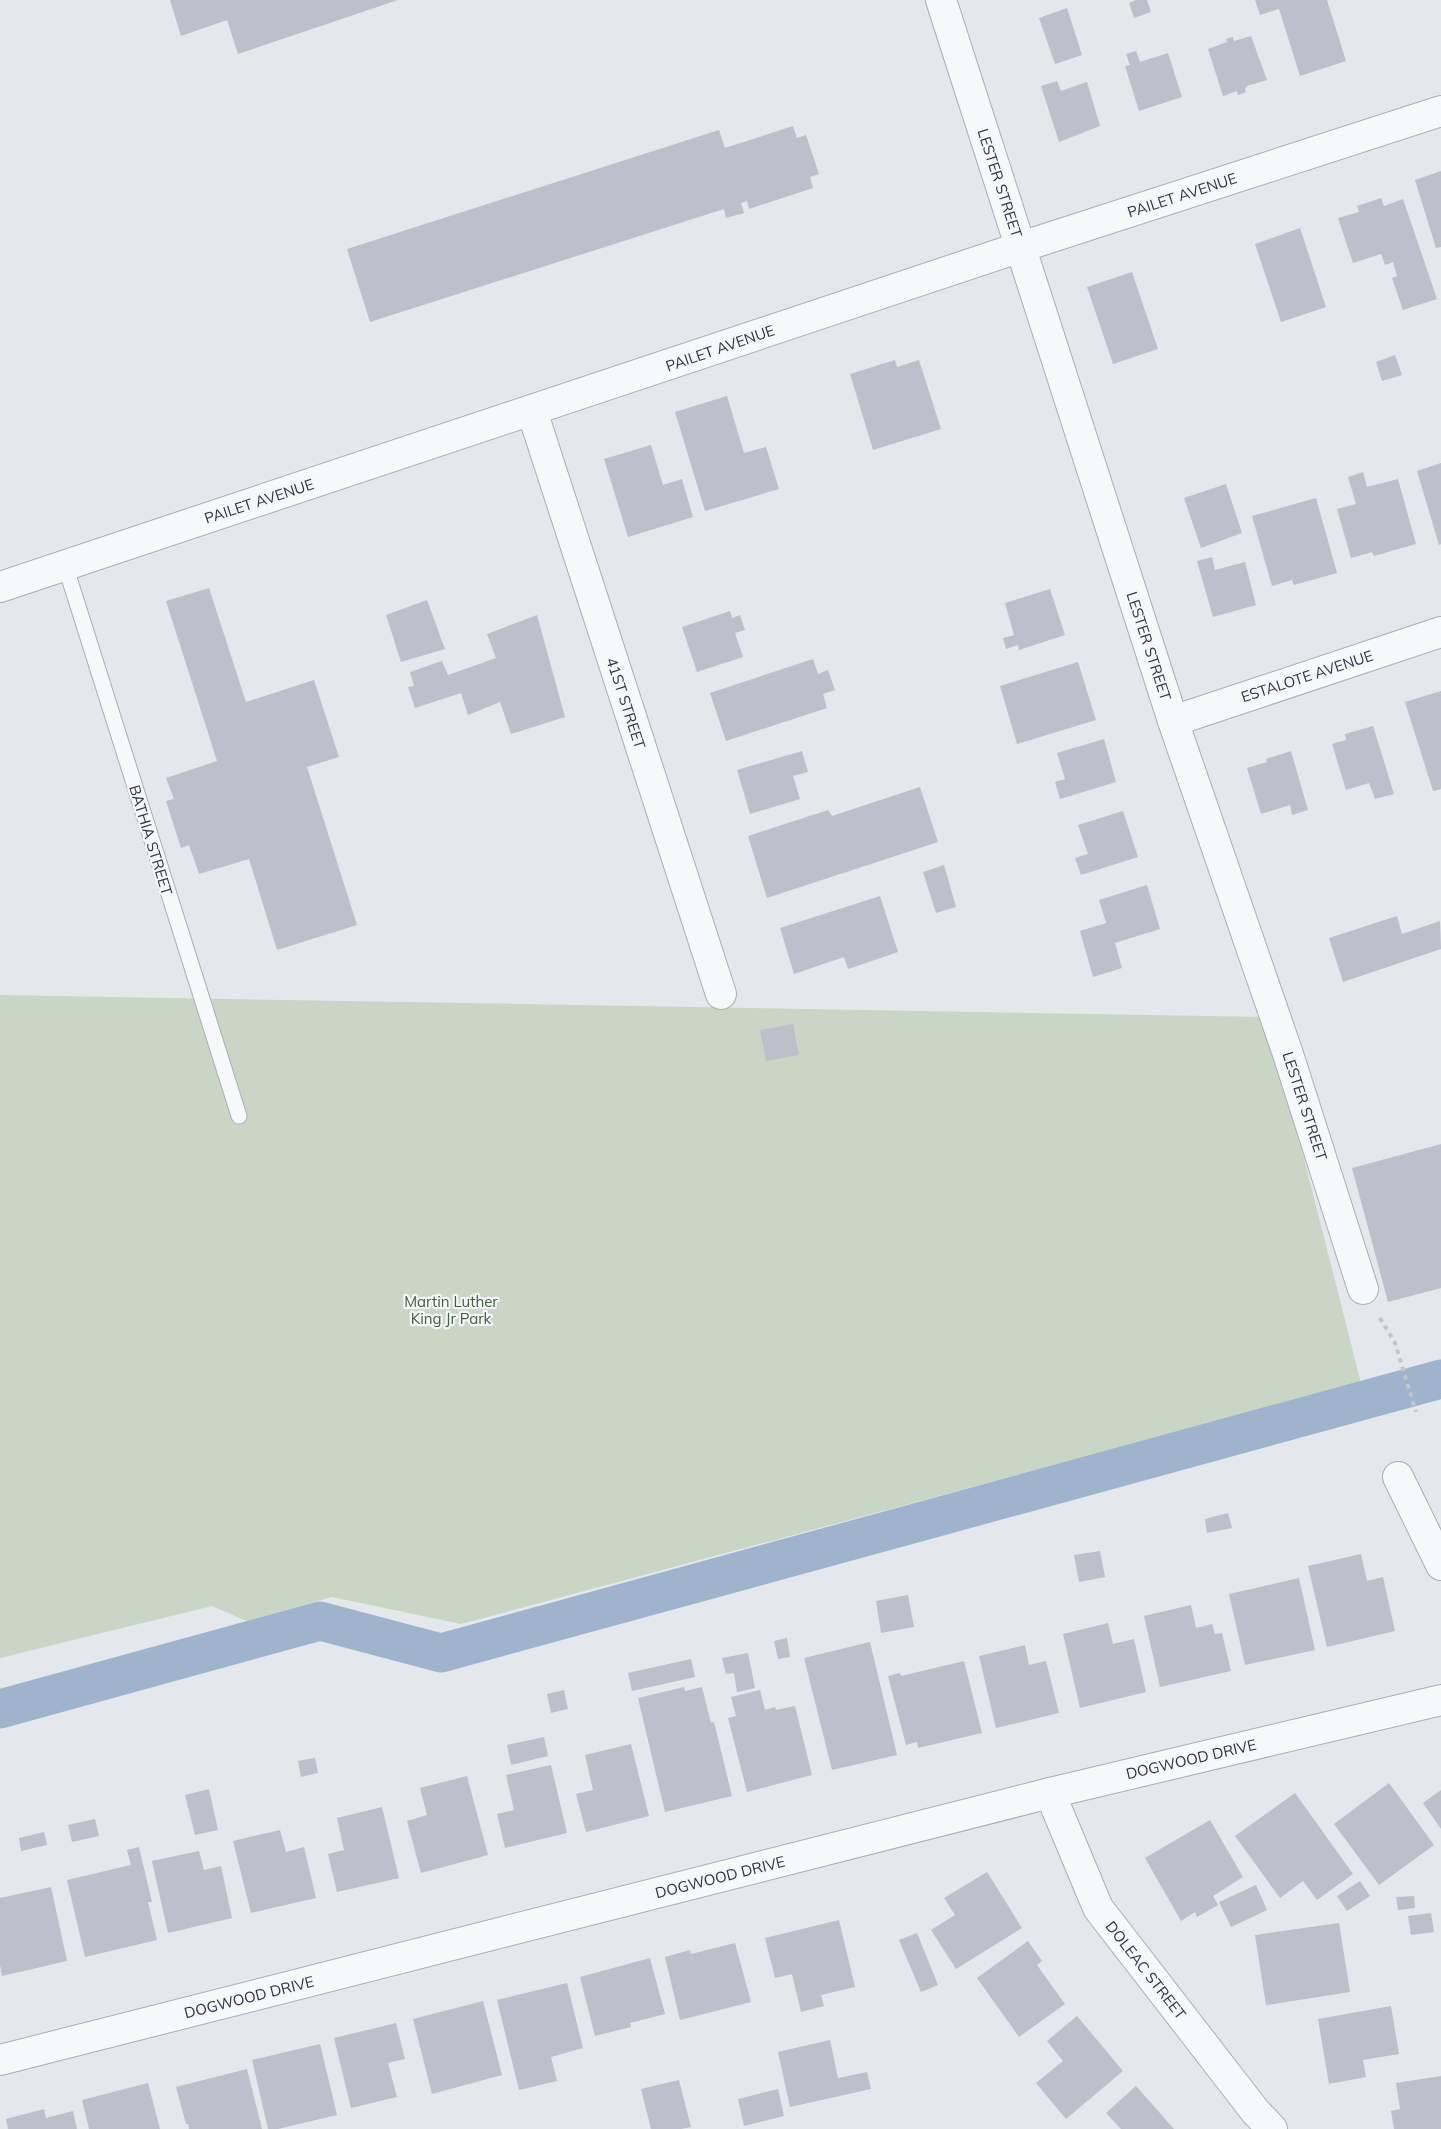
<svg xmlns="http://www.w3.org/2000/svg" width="1441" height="2129" viewBox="0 0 1441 2129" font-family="Mulish,sans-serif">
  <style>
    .green { fill: #c9d6c5 }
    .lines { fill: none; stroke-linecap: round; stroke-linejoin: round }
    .canal { stroke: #9fb4cc; stroke-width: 39 }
    .building { fill: #bbc0ca }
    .lane-casing { stroke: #a9aeb7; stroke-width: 17 }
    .street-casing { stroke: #a9aeb7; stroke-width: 32 }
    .path { stroke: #c2c5cb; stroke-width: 4; stroke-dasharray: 4.5 4.5; stroke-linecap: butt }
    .lane { stroke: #f7f8fa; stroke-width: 15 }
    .street { stroke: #f7f8fa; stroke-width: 30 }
    .labels { text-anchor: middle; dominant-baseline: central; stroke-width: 4.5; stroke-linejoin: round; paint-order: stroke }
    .street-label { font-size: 15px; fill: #2b3445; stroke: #f4f6f9 }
    .park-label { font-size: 15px; fill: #3f6138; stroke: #f4f6f9 }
  </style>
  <rect width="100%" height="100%" fill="#e4e7ec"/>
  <path class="green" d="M 0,995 L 1268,1017 L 1361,1383 L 461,1624 L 332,1597 L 247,1621 L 212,1606 L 0,1658 Z"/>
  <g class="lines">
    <path class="canal" d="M 0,1709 L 320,1621 L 441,1653 L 1441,1379"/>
  </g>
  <g class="building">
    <path d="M 170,0 L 398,0 L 238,54 L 227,20 L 181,36 Z"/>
    <path d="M 1136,0 L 1147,0 L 1151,12 L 1134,18 L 1129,3 Z"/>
    <path d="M 1255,0 L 1327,0 L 1346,61 L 1300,76 L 1279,9 L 1260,15 Z"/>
    <path d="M 1067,8 L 1082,55 L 1055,64 L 1039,18 Z"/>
    <path d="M 1251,36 L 1267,80 L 1247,86 L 1245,89 L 1246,92 L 1238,95 L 1237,91 L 1223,96 L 1208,49 L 1227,42 L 1226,39 L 1233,37 L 1234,41 Z"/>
    <path d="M 1136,51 L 1140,62 L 1168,53 L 1182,97 L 1139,111 L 1125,66 L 1130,65 L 1126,54 Z"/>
    <path d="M 1057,81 L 1061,91 L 1087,82 L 1100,126 L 1059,142 L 1041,86 Z"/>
    <path d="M 793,126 L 797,138 L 806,135 L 819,174 L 810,177 L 813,188 L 749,209 L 747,201 L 741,203 L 744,213 L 726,218 L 724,209 L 370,322 L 347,249 L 719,130 L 725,148 Z"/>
    <path d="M 1441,171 L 1441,247 L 1436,248 L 1415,180 Z"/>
    <path d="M 1381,198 L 1384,206 L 1403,199 L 1437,299 L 1403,310 L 1392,278 L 1397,276 L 1393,262 L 1385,265 L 1381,254 L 1353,263 L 1338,218 L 1359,212 L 1357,206 Z"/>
    <path d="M 1300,228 L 1326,307 L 1281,322 L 1255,244 Z"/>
    <path d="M 1132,272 L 1158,349 L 1113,364 L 1087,287 Z"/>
    <path d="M 1395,355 L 1402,375 L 1382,381 L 1376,362 Z"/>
    <path d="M 895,360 L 897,367 L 919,360 L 941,429 L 873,450 L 850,374 Z"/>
    <path d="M 727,396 L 744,453 L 766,447 L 779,489 L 705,511 L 675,412 Z"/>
    <path d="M 651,445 L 663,485 L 682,479 L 693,517 L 628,537 L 604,459 Z"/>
    <path d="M 1441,463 L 1441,544 L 1439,545 L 1417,471 Z"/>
    <path d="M 1363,472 L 1367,487 L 1398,479 L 1416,544 L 1374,556 L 1372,552 L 1351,558 L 1337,509 L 1356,504 L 1348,477 Z"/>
    <path d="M 1226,484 L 1242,533 L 1201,548 L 1184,498 Z"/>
    <path d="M 1316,498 L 1337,573 L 1294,585 L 1292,580 L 1272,586 L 1252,516 Z"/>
    <path d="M 1212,557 L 1215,570 L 1245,562 L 1256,605 L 1213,617 L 1197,561 Z"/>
    <path d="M 209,588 L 246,702 L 314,680 L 339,757 L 307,767 L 357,925 L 277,950 L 249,859 L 199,874 L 189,845 L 181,848 L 166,801 L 174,799 L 166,778 L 217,761 L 166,601 Z"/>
    <path d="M 1050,589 L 1065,635 L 1019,650 L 1018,645 L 1006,649 L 1003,638 L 1014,635 L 1005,603 Z"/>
    <path d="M 427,600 L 445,649 L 401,662 L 386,615 Z"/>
    <path d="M 730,611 L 732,618 L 740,615 L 745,630 L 735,633 L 743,657 L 697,672 L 682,627 Z"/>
    <path d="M 537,615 L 565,717 L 511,734 L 500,702 L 468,715 L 461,693 L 415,708 L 408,687 L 414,686 L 410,672 L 442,661 L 448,675 L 496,658 L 487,634 Z"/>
    <path d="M 813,659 L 818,674 L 828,670 L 835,690 L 823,694 L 827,708 L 726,741 L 710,693 Z"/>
    <path d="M 1078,662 L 1096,720 L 1017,744 L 1000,686 Z"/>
    <path d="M 1441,691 L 1441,789 L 1433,791 L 1405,702 Z"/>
    <path d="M 1373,726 L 1394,794 L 1375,799 L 1369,783 L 1346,790 L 1332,744 L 1346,740 L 1345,734 Z"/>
    <path d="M 1104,739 L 1116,782 L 1060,799 L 1055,782 L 1065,779 L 1057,753 Z"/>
    <path d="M 802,751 L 808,772 L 793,776 L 800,799 L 750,814 L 737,770 Z"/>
    <path d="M 1291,751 L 1308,810 L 1292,815 L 1290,805 L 1261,814 L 1247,768 L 1267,762 L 1266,759 Z"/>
    <path d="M 920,787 L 938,842 L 767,898 L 748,836 L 828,810 L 832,816 Z"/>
    <path d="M 1123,811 L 1138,857 L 1081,875 L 1075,858 L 1088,854 L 1078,825 Z"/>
    <path d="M 944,865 L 956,907 L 936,913 L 923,872 Z"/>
    <path d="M 1147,885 L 1160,929 L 1115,943 L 1122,968 L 1093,977 L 1080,931 L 1106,923 L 1099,900 Z"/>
    <path d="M 880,896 L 898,952 L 848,969 L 844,957 L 794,974 L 780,928 Z"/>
    <path d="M 1397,916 L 1402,934 L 1440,921 L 1441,949 L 1343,982 L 1329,938 Z"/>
    <path d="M 793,1024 L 799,1055 L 766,1061 L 760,1030 Z"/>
    <path d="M 1441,1144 L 1441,1288 L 1388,1302 L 1352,1168 Z"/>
    <path d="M 1228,1513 L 1232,1528 L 1207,1533 L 1205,1519 Z"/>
    <path d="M 1100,1551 L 1105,1577 L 1079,1582 L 1074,1555 Z"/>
    <path d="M 1361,1554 L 1367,1581 L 1383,1577 L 1395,1631 L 1327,1647 L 1308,1566 Z"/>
    <path d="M 1299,1578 L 1315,1650 L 1245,1665 L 1229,1594 Z"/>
    <path d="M 908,1595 L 914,1627 L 881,1633 L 876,1601 Z"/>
    <path d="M 1191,1605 L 1196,1628 L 1212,1624 L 1215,1634 L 1222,1633 L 1231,1671 L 1160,1687 L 1144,1616 Z"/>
    <path d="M 1108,1623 L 1113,1644 L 1134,1639 L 1146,1692 L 1080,1708 L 1063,1634 Z"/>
    <path d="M 787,1638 L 790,1657 L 778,1659 L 774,1641 Z"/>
    <path d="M 870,1642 L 897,1755 L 832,1770 L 804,1658 Z"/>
    <path d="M 1025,1645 L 1029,1665 L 1046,1661 L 1059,1713 L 996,1728 L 979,1656 Z"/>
    <path d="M 748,1653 L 755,1688 L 737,1692 L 734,1673 L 726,1674 L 722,1658 Z"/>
    <path d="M 691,1659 L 695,1677 L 632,1691 L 628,1673 Z"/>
    <path d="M 964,1661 L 982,1733 L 918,1748 L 917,1742 L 906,1745 L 888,1676 L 900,1673 L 901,1676 Z"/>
    <path d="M 684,1687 L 685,1691 L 702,1687 L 711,1723 L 714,1722 L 732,1796 L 665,1812 L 638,1698 Z"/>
    <path d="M 564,1690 L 568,1709 L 551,1713 L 547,1694 Z"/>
    <path d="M 760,1690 L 765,1710 L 775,1707 L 776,1710 L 795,1706 L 812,1775 L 747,1792 L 728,1718 L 736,1716 L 731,1697 Z"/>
    <path d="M 544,1737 L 548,1756 L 511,1765 L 507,1745 Z"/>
    <path d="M 631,1744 L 649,1816 L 586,1832 L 576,1794 L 593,1790 L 585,1755 Z"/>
    <path d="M 315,1758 L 318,1773 L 301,1777 L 298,1761 Z"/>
    <path d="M 551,1765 L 567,1833 L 505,1848 L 497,1814 L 514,1810 L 506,1775 Z"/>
    <path d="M 467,1776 L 488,1855 L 421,1873 L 407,1821 L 427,1815 L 420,1788 Z"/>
    <path d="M 1389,1783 L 1434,1845 L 1379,1885 L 1334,1824 Z"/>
    <path d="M 209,1789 L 218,1830 L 195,1835 L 185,1795 Z"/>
    <path d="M 1441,1790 L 1441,1829 L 1423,1803 Z"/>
    <path d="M 1295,1793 L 1353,1874 L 1317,1900 L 1303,1881 L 1280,1898 L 1235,1836 Z"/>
    <path d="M 382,1807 L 399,1878 L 337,1892 L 328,1854 L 344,1850 L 337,1818 Z"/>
    <path d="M 95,1819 L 99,1836 L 72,1842 L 68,1825 Z"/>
    <path d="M 1210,1820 L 1243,1877 L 1213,1896 L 1218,1905 L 1197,1917 L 1195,1912 L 1181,1921 L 1145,1858 Z"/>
    <path d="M 280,1830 L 286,1852 L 304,1847 L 316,1898 L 251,1913 L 233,1841 Z"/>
    <path d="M 44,1832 L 47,1845 L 21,1851 L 19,1838 Z"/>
    <path d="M 139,1847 L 152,1902 L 148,1902 L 157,1940 L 85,1957 L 67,1880 L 131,1865 L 127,1850 Z"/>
    <path d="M 199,1851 L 204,1870 L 221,1866 L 232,1918 L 168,1933 L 152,1861 Z"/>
    <path d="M 987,1872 L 1022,1928 L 956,1969 L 931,1930 L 955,1915 L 944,1898 Z"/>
    <path d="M 1360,1881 L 1370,1896 L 1347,1911 L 1337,1896 Z"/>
    <path d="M 1256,1885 L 1267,1910 L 1231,1927 L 1219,1902 Z"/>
    <path d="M 51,1887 L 67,1961 L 2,1976 L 0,1965 L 0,1898 Z"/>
    <path d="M 1414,1896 L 1415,1908 L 1398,1910 L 1396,1897 Z"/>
    <path d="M 1431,1913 L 1434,1932 L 1411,1935 L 1408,1916 Z"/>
    <path d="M 839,1920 L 855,1987 L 821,1995 L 824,2006 L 801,2012 L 792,1974 L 775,1978 L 765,1938 Z"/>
    <path d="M 1339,1923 L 1350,1992 L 1266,2005 L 1255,1935 Z"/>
    <path d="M 917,1933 L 938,1985 L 921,1992 L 899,1940 Z"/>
    <path d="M 1028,1941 L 1042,1961 L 1037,1965 L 1065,2004 L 1019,2037 L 977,1978 Z"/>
    <path d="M 735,1943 L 751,2002 L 680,2020 L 665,1957 L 690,1950 L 691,1954 Z"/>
    <path d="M 650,1958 L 665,2014 L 630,2023 L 631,2027 L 595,2036 L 580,1977 Z"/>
    <path d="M 567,1983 L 583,2048 L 551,2057 L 557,2081 L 519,2090 L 497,2000 Z"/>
    <path d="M 483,2001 L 502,2075 L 432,2094 L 413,2019 Z"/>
    <path d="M 1391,2006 L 1399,2054 L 1363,2060 L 1366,2077 L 1329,2084 L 1318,2019 Z"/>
    <path d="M 1077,2016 L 1123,2071 L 1066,2119 L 1036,2083 L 1063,2061 L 1047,2041 Z"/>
    <path d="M 396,2023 L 405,2059 L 388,2063 L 397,2097 L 351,2108 L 334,2038 Z"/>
    <path d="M 830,2040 L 838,2078 L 867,2072 L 871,2089 L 790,2107 L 778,2052 Z"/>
    <path d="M 320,2044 L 337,2115 L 278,2129 L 268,2129 L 252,2060 Z"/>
    <path d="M 247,2069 L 262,2129 L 189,2129 L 188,2124 L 186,2124 L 176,2087 Z"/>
    <path d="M 1441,2076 L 1441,2129 L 1394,2129 L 1391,2111 L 1400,2109 L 1396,2083 Z"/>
    <path d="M 679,2080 L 691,2127 L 681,2129 L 651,2129 L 641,2089 Z"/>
    <path d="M 148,2083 L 160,2129 L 89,2129 L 82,2100 Z"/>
    <path d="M 1136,2086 L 1174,2129 L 1121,2129 L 1106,2113 Z"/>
    <path d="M 778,2089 L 784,2116 L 744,2126 L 738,2099 Z"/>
    <path d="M 44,2109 L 46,2118 L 73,2111 L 77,2129 L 8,2129 L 6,2119 Z"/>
  </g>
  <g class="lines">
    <defs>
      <path id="lane" d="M 65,565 L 239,1116"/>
      <g id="street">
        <path d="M 941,0 L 1173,721 L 1288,1054 L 1363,1289"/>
        <path d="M 532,411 L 721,994"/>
        <path d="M 0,587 L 1021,247 L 1441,111"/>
        <path d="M 1173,721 L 1441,632"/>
        <path d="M 1398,1477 L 1441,1565"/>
        <path d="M 1050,1793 L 1098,1908 L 1255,2111 L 1272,2129"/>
        <path d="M 0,2060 L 1050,1793 L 1441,1700"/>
      </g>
    </defs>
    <use href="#lane" class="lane-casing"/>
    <use href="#street" class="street-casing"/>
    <path class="path" d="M 1380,1318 L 1395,1343 L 1416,1412"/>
    <use href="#lane" class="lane"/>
    <use href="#street" class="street"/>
  </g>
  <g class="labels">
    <g class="street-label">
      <text transform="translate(1000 183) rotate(72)">LESTER STREET</text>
      <text transform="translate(1182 195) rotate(-18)">PAILET AVENUE</text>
      <text transform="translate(720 348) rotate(-19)">PAILET AVENUE</text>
      <text transform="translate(259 501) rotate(-18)">PAILET AVENUE</text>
      <text transform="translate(1149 646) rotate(72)">LESTER STREET</text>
      <text transform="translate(1307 676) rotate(-18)">ESTALOTE AVENUE</text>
      <text transform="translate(626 703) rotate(72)">41ST STREET</text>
      <text transform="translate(151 840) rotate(73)">BATHIA STREET</text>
      <text transform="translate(1305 1106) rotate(72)">LESTER STREET</text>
      <text transform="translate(1191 1759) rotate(-13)">DOGWOOD DRIVE</text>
      <text transform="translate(720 1877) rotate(-14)">DOGWOOD DRIVE</text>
      <text transform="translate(1146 1970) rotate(52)">DOLEAC STREET</text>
      <text transform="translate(249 1997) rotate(-14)">DOGWOOD DRIVE</text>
    </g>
    <g class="park-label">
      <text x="451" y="1301">Martin Luther<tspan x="451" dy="17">King Jr Park</tspan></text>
    </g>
  </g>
</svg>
